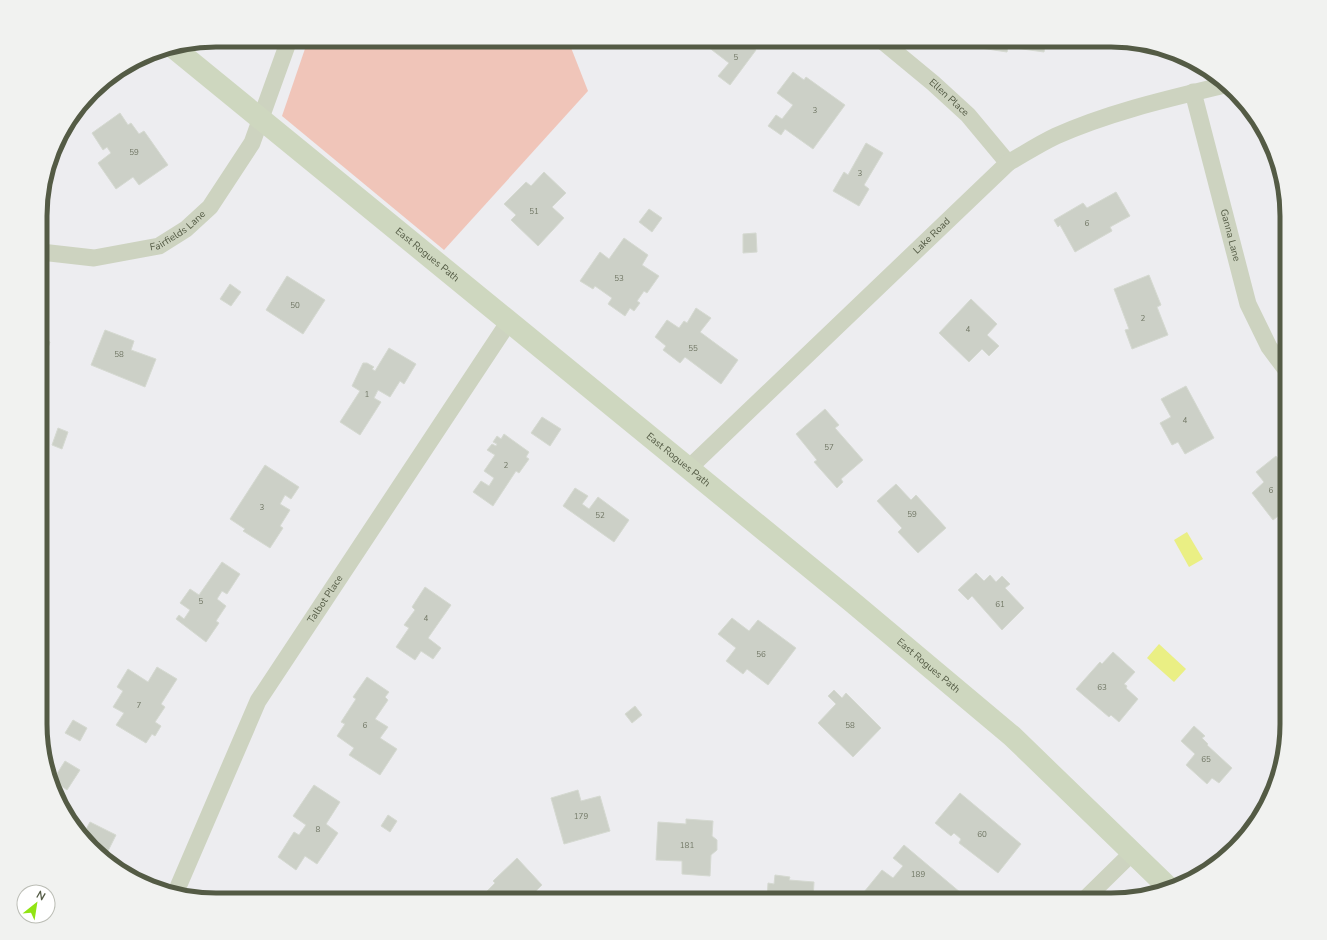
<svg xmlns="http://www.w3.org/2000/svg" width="1327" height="940" viewBox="0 0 1327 940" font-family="'Nunito Sans',sans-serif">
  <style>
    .green { fill: #f0c5b9 }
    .water { fill: #eaef84 }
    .building { fill: #ccd0c7; stroke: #d5d9d1 }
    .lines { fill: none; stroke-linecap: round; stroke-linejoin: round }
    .street { stroke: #cdd3c0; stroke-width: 17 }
    .secondary { stroke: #ced7bf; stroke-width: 22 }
    .labels { text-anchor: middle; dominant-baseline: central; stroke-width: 4; stroke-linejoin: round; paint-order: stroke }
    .number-label { font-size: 8px; fill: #727866 }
    .street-label { font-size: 10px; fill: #545b45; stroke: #fff }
    .rim { fill: none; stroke: #545b45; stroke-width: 5 }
  </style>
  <rect width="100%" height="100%" fill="#ededf0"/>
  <path class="green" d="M 308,40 L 568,40 L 588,91 L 444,250 L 282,116 Z"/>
  <g class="water">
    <path d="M 1187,532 L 1203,559 L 1189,567 L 1174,540 Z"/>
    <path d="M 1159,644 L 1186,669 L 1174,682 L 1147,658 Z"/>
  </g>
  <g class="building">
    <path d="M 699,40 L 752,40 L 749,45 L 756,50 L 730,85 L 718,76 L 729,63 Z"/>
    <path d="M 975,40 L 1046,40 L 1044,52 L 1008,47 L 1007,52 L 974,47 Z"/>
    <path d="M 793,72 L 804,80 L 806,77 L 845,105 L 813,149 L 785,129 L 781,135 L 768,126 L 776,115 L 782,119 L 793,105 L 777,93 Z"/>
    <path d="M 120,113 L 128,125 L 131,123 L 139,134 L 144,131 L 168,165 L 139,185 L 133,177 L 116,189 L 98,163 L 111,153 L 107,147 L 103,150 L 92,133 Z"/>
    <path d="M 866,143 L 883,153 L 864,185 L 869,189 L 859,206 L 833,191 L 844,172 L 848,175 Z"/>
    <path d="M 544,172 L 566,193 L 552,207 L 564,218 L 538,246 L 511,220 L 516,215 L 504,204 L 526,182 L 531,186 Z"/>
    <path d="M 1116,192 L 1130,216 L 1110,227 L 1112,231 L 1075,252 L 1060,225 L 1058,227 L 1054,220 L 1083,203 L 1087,208 Z"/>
    <path d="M 649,209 L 662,218 L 652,232 L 639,222 Z"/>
    <path d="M 756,233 L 757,252 L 743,253 L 743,234 Z"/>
    <path d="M 624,238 L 648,255 L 642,265 L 659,276 L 647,293 L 644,291 L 637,301 L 640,303 L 634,311 L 630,308 L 625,316 L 608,304 L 612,298 L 595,286 L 593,289 L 580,281 L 600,252 L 609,259 Z"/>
    <path d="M 1149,275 L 1161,305 L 1157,307 L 1168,335 L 1132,349 L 1125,330 L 1129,329 L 1114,289 Z"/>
    <path d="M 287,276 L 325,300 L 303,334 L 266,310 Z"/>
    <path d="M 230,284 L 241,292 L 231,306 L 220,299 Z"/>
    <path d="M 971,299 L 997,324 L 987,335 L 999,346 L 989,356 L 982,349 L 969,362 L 939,333 Z"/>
    <path d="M 696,308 L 711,318 L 700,332 L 738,360 L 721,384 L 685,357 L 680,363 L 663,350 L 666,346 L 655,337 L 667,320 L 679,328 L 684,321 L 687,323 Z"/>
    <path d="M 41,329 L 45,331 L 42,339 L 50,342 L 46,354 L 43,353 L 41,356 Z"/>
    <path d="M 105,330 L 134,341 L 131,350 L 156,359 L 145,387 L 91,365 Z"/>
    <path d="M 389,348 L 416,364 L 404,384 L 400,381 L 390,397 L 378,390 L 374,398 L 381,402 L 360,435 L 340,422 L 360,391 L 352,386 L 363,363 L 367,363 L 374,367 L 372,369 L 375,371 Z"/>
    <path d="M 1186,386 L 1214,438 L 1185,454 L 1178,442 L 1172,445 L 1160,423 L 1171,417 L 1161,399 Z"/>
    <path d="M 825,409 L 839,425 L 835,428 L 863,460 L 841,479 L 843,482 L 837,488 L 814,462 L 817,460 L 796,434 Z"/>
    <path d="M 542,417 L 561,429 L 550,446 L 531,433 Z"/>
    <path d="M 58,428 L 68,432 L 62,449 L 52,445 Z"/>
    <path d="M 504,434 L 529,452 L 526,457 L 529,459 L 519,473 L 516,471 L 493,506 L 473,492 L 481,481 L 489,486 L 494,478 L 484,471 L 495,455 L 487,450 L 492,444 L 496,446 L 497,444 L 493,442 L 497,436 L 501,439 Z"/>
    <path d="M 1276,456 L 1287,470 L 1287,521 L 1281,514 L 1273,520 L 1252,493 L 1264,482 L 1256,472 Z"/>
    <path d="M 265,465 L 299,487 L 291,499 L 285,495 L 280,504 L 290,510 L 280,526 L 283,528 L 270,548 L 243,531 L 245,529 L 230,519 Z"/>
    <path d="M 896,484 L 911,500 L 916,495 L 946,528 L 918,553 L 898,532 L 902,528 L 877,501 Z"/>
    <path d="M 575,488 L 588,496 L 582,504 L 589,509 L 598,497 L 629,520 L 614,542 L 563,506 Z"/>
    <path d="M 222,562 L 240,574 L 227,594 L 222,591 L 217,599 L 226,606 L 216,621 L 219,623 L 206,642 L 176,619 L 179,615 L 184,619 L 190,610 L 180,603 L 190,589 L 199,595 Z"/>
    <path d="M 976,573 L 984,581 L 990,575 L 996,582 L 1002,576 L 1010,584 L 1005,588 L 1024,608 L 1002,630 L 972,596 L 968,600 L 958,590 Z"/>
    <path d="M 425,587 L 451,605 L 428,638 L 441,648 L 433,659 L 421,651 L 415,660 L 396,647 L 409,628 L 404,625 L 415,610 L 412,607 Z"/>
    <path d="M 732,618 L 749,631 L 758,620 L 796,648 L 768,685 L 747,669 L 743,674 L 726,661 L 736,648 L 718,634 Z"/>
    <path d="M 1113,652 L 1135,672 L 1124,684 L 1127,686 L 1126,688 L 1138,699 L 1119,722 L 1111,715 L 1109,717 L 1076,689 L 1100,662 L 1102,664 Z"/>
    <path d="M 157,667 L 177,679 L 161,704 L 165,707 L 155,722 L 161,726 L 155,736 L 152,734 L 146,743 L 116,725 L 124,713 L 113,707 L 123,691 L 117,687 L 128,669 L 148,682 Z"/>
    <path d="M 367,677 L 389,692 L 385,697 L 388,700 L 375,719 L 388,727 L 380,738 L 397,749 L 380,775 L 349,755 L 354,748 L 337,736 L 345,724 L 341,722 L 356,699 L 353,697 Z"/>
    <path d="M 834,690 L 842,698 L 846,693 L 881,728 L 853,757 L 818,723 L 836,704 L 828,696 Z"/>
    <path d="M 635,706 L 642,715 L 632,723 L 625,714 Z"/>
    <path d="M 73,720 L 87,728 L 80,741 L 65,733 Z"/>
    <path d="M 1194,726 L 1205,736 L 1202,738 L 1208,744 L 1207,745 L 1232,768 L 1219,783 L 1212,778 L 1207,784 L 1186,765 L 1195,754 L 1181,741 Z"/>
    <path d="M 65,761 L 80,770 L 67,790 L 53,780 Z"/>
    <path d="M 314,785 L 340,802 L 326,824 L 338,833 L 317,864 L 305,856 L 296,870 L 278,857 L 294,832 L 299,835 L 306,825 L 293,816 Z"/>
    <path d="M 578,790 L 581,801 L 600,796 L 610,831 L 564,844 L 551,798 Z"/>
    <path d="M 960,793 L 1021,844 L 998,873 L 959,843 L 961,839 L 954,833 L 951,836 L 935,823 Z"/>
    <path d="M 388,815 L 397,821 L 390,832 L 381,826 Z"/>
    <path d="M 686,819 L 713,821 L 712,836 L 717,840 L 717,850 L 711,855 L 710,876 L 682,874 L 682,861 L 656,860 L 658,822 L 686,824 Z"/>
    <path d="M 90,822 L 116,835 L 106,855 L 104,854 L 103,856 L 83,835 Z"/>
    <path d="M 904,845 L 961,893 L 955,900 L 873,900 L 864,892 L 882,870 L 893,878 L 903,866 L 893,858 Z"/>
    <path d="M 517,858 L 542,885 L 527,900 L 485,900 L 489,896 L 485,893 L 495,883 L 493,881 Z"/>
    <path d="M 775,875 L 790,877 L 789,880 L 814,882 L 813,900 L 767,900 L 768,883 L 774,884 Z"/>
  </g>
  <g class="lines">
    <g class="street">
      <path id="s1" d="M 881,40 L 933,83 L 968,115 L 1008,163"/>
      <path id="s2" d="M 1193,92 L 1248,304 L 1269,347 L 1287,371"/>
      <path id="s3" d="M 41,252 L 94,258 L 159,246 L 186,229 L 210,207 L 252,143 L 289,40"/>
      <path id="s4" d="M 689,468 L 1008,163 C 1024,154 1039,144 1056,136 C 1110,112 1167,99 1225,85"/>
      <path id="s5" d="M 175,894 L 258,701 L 508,323"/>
      <path d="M 1084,900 L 1133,852"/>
    </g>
    <path class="secondary" id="s6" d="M 174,48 L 851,601 L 1012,736 L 1168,887"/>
  </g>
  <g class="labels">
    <g class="number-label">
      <text x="736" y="57">5</text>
      <text x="815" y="110">3</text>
      <text x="134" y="152">59</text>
      <text x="860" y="173">3</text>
      <text x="534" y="211">51</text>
      <text x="1087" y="223">6</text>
      <text x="619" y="278">53</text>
      <text x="295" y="305">50</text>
      <text x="1143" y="318">2</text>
      <text x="968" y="329">4</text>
      <text x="693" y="348">55</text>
      <text x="119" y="354">58</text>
      <text x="367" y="394">1</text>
      <text x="1185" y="420">4</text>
      <text x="829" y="447">57</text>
      <text x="506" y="465">2</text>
      <text x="1271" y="490">6</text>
      <text x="262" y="507">3</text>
      <text x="912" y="514">59</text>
      <text x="600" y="515">52</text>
      <text x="201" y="601">5</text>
      <text x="1000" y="604">61</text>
      <text x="426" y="618">4</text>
      <text x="761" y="654">56</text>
      <text x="1102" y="687">63</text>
      <text x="139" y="705">7</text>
      <text x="365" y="725">6</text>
      <text x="850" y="725">58</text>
      <text x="1206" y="759">65</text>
      <text x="581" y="816">179</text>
      <text x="318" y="829">8</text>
      <text x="982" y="834">60</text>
      <text x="687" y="845">181</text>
      <text x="918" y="874">189</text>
    </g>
    <g class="street-label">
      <text stroke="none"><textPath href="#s1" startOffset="89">Ellen Place</textPath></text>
      <text stroke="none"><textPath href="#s3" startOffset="143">Fairfields Lane</textPath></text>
      <text stroke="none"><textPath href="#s4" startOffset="336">Lake Road</textPath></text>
      <text stroke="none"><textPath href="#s2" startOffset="148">Ganna Lane</textPath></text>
      <text stroke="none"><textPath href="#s6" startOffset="327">East Rogues Path</textPath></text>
      <text stroke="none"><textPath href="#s6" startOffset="651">East Rogues Path</textPath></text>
      <text stroke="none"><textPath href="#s5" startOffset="332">Talbot Place</textPath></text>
      <text stroke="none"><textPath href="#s6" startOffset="975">East Rogues Path</textPath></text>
    </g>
  </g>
  <path d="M0 0H1327V940H0ZM216 47H1111A169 169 0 0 1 1280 216V724A169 169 0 0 1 1111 893H216A169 169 0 0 1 47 724V216A169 169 0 0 1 216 47Z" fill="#f1f2f0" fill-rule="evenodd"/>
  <path class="rim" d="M216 47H1111A169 169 0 0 1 1280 216V724A169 169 0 0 1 1111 893H216A169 169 0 0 1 47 724V216A169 169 0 0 1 216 47Z"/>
  <g transform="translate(36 904) rotate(30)"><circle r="19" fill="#ffffff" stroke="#bbbdb5"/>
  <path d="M0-3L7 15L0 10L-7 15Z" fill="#91e413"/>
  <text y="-6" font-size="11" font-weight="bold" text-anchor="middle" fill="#545b45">N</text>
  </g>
</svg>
